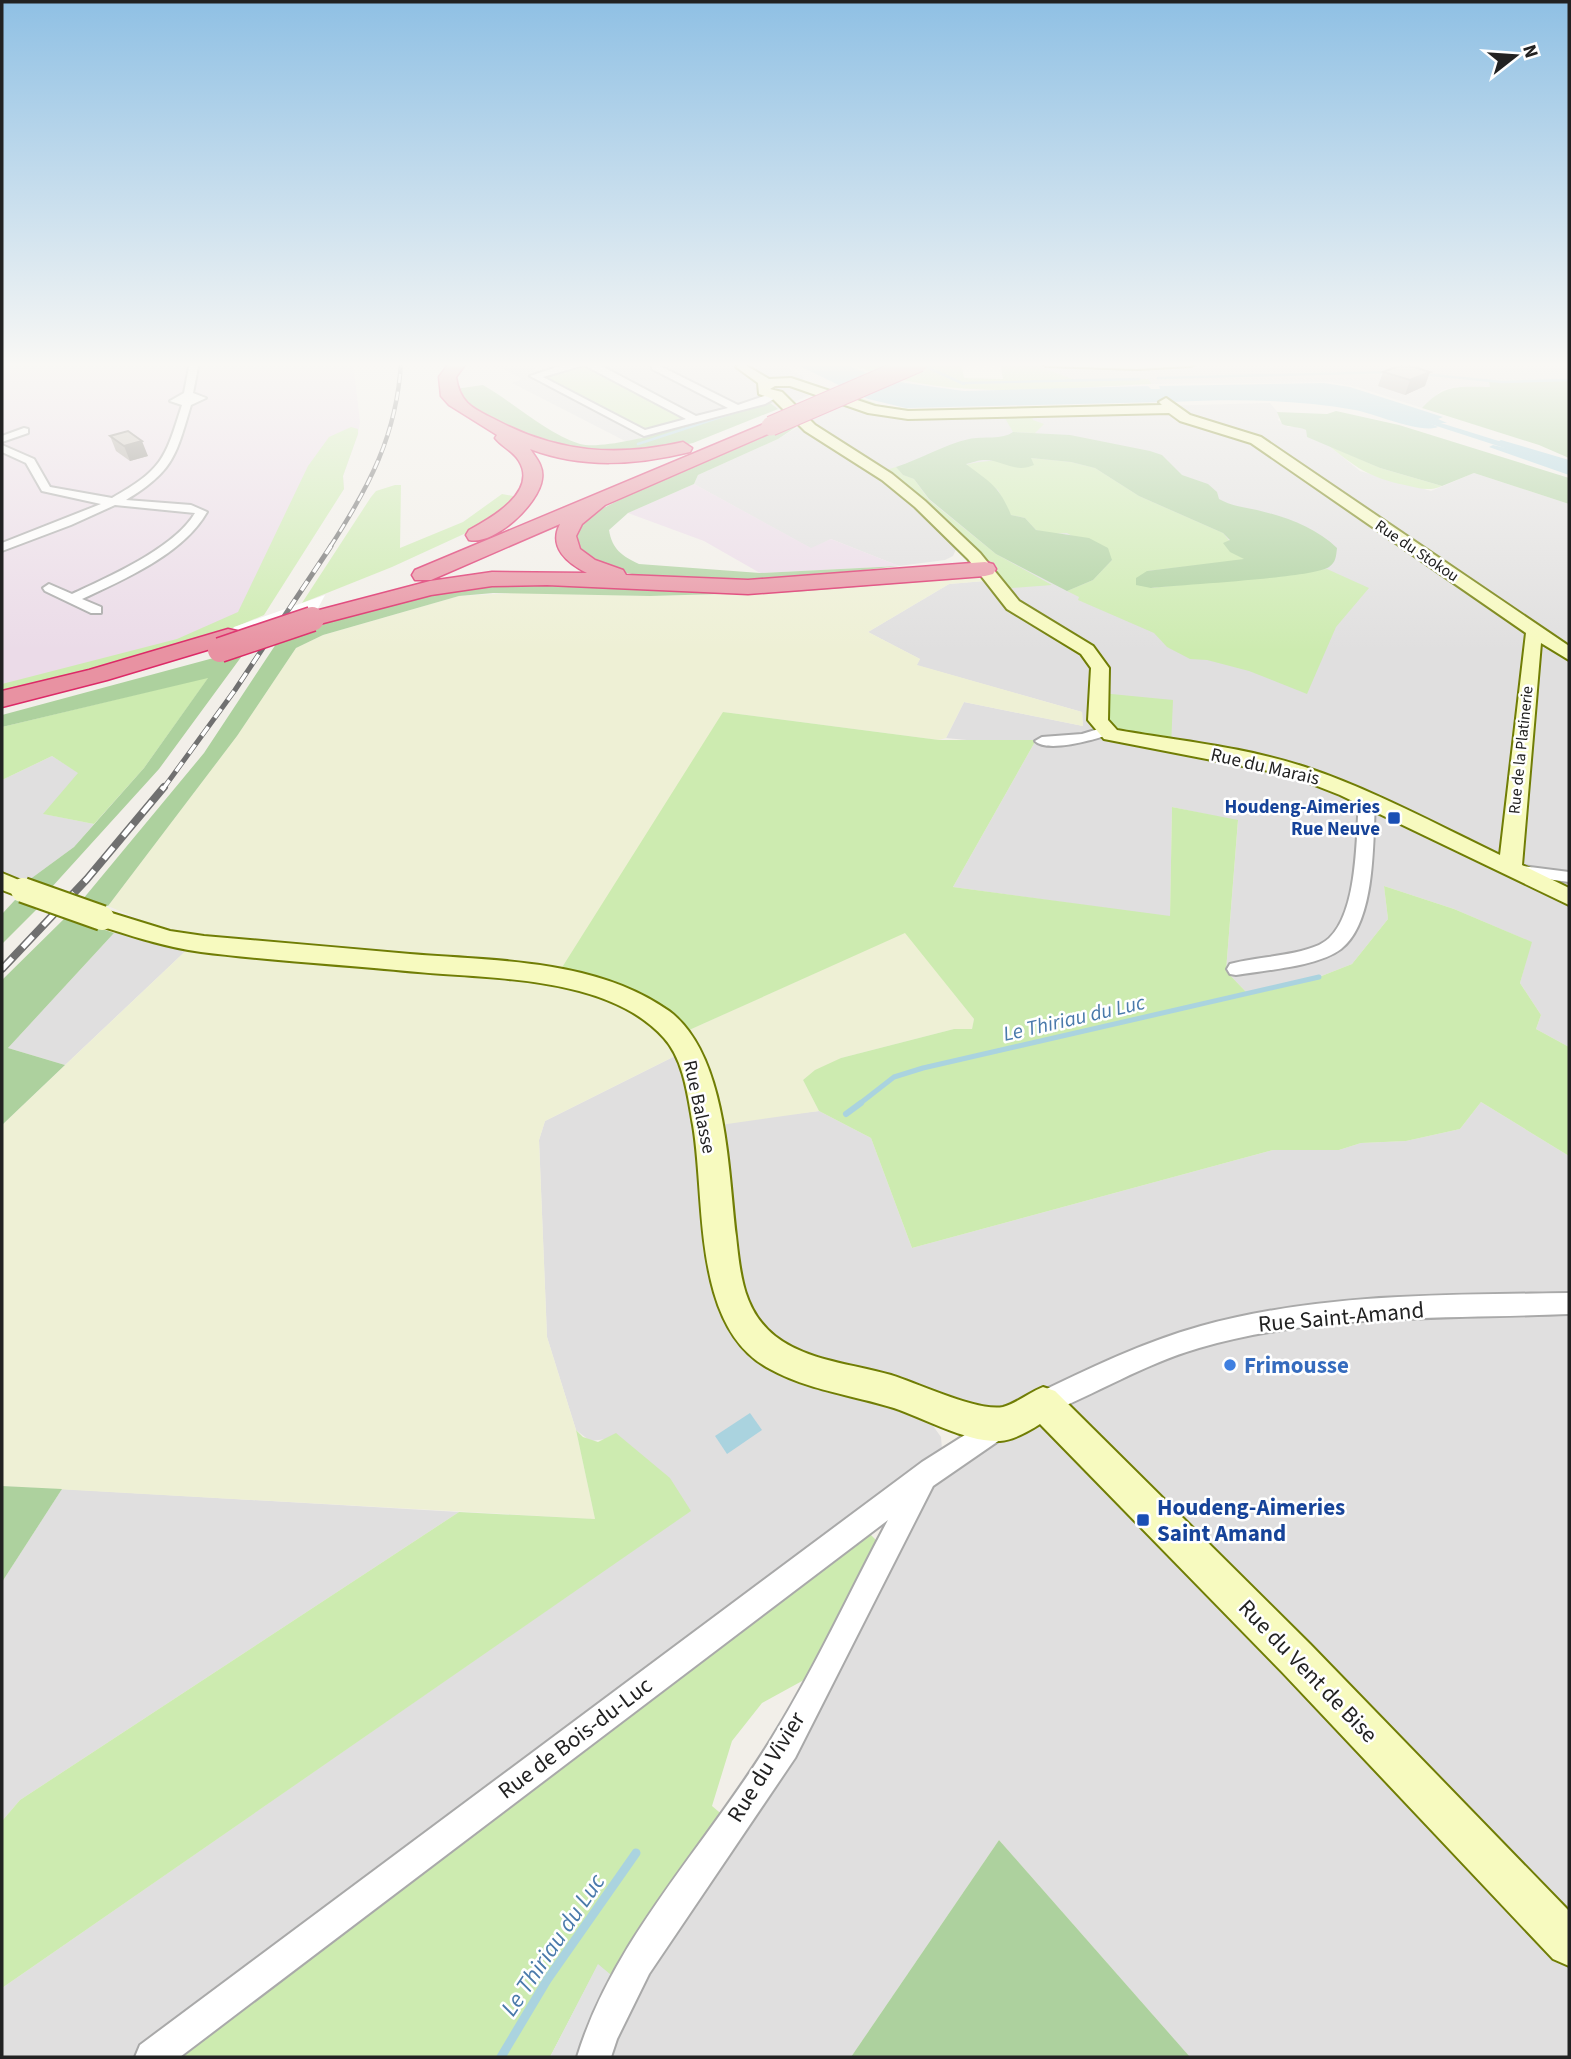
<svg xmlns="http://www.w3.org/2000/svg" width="1571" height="2059" viewBox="0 0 1571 2059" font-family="'Source Sans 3',sans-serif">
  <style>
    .residential { fill: #e0dfdf }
    .industrial { fill: #ebdbe8 }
    .education { fill: #ffffe5 }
    .farmland { fill: #eef0d5 }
    .grass { fill: #cdebb0 }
    .forest { fill: #add19e }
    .parking { fill: #e2e2e2 }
    .water { fill: #aad3df }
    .pier { fill: #fff }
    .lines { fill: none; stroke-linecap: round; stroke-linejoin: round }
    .stream-far3 { stroke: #aad3df; stroke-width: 2.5 }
    .stream-far2 { stroke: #aad3df; stroke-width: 5 }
    .stream-far1 { stroke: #aad3df; stroke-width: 6 }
    .stream { stroke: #aad3df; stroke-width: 9 }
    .canal { fill: #aad3df; fill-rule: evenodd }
    .street-casing { stroke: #a9a9a9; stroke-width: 4 }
    .secondary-casing { stroke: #707d05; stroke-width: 4 }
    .highway-casing { stroke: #dc2a67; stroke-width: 3 }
    .street { fill: #fff; fill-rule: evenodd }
    .secondary { fill: #f7fabf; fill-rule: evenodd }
    .highway { fill: #e892a2; fill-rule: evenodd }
    .rail-far2-casing { stroke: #707070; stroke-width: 4.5 }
    .rail-far1-casing { stroke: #707070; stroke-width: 5 }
    .rail-casing { stroke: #707070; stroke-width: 8 }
    .rail-far2 { stroke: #fff; stroke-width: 2.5; stroke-dasharray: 9; stroke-linecap: butt }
    .rail-far1 { stroke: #fff; stroke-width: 3.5; stroke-dasharray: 11; stroke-linecap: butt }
    .rail { stroke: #fff; stroke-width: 5; stroke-dasharray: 15; stroke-linecap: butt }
    .secondary-bridge-casing { stroke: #707d05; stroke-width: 28; stroke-linecap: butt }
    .highway-bridge-far1-casing { stroke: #dc2a67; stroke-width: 21; stroke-linecap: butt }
    .highway-bridge-casing { stroke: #dc2a67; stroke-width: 27; stroke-linecap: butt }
    .secondary-bridge { stroke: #f7fabf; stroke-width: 24 }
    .highway-bridge-far1 { stroke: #e892a2; stroke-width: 19 }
    .highway-bridge { stroke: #e892a2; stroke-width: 24 }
    .wall { fill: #aba49e }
    .shaded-wall { fill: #8b8681 }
    .building { fill: #c7bfb8; stroke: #8b8681; stroke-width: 2 }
    .transit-dot { fill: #1a4fb4; stroke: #fff; stroke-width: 2.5 }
    .shop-dot { fill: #3f7fe0; stroke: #fff; stroke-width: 2.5 }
    .labels { text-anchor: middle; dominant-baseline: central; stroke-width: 5; stroke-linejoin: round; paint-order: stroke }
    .far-street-label { font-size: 16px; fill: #222; stroke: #fff }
    .street-label { font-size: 19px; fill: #222; stroke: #fff }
    .transit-label { font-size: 19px; font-weight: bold; fill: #164399; stroke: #fff; text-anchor: end }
    .water-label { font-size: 21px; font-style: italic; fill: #4a7aab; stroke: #fff }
    .near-street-label { font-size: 23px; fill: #222; stroke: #fff }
    .near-shop-label { font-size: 23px; font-weight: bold; fill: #366cbe; stroke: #fff; text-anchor: start }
    .near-transit-label { font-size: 23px; font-weight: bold; fill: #164399; stroke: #fff; text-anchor: start }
    .near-water-label { font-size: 24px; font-style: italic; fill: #4a7aab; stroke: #fff }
  </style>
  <rect width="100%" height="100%" fill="#f2efe9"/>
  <g class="residential">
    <path d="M 491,362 L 520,362 L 539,372 L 564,362 L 776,362 L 803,376 L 804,383 L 823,389 L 778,409 L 769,402 L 627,442 L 512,383 L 522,379 Z"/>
    <path d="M 1027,362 L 1569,362 L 1569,380 L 1490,381 L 1491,387 L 1456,387 L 1442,390 L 1422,408 L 1357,387 L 1330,382 L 1152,384 L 1148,379 L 1078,381 Z"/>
    <path d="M 839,402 L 891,413 L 1270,403 L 1280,415 L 1278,420 L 1288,427 L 1299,427 L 1306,430 L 1307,437 L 1328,445 L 1360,471 L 1431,491 L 1474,473 L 1569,504 L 1569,1047 L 1536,1029 L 1541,1015 L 1520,983 L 1531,942 L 1454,909 L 1384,886 L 1388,919 L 1352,964 L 1319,977 L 1247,993 L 1226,971 L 1238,821 L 1172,807 L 1170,917 L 953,887 L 1036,740 L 987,742 L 946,738 L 964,702 L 1083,726 L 1082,712 L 916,665 L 920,659 L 868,632 L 949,584 L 984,581 L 971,563 L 956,549 L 953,556 L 945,560 L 899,566 L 831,539 L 812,549 L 694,484 L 698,475 L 778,439 Z"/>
    <path d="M 52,756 L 79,773 L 44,814 L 94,824 L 74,847 L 29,880 L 2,876 L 2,780 Z"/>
    <path d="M 136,931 L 194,943 L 65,1065 L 8,1048 L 114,933 Z"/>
    <path d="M 687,1050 L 774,1116 L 819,1111 L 871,1138 L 912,1248 L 1273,1150 L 1339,1150 L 1361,1143 L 1406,1141 L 1460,1129 L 1481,1102 L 1569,1156 L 1569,2057 L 1190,2057 L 999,1840 L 851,2057 L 594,2057 L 601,2034 L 731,1822 L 913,1495 L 1001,1424 L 926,1416 L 941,1437 L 942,1449 L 475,1813 L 152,2057 L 2,2057 L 2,1988 L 690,1511 L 607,1439 L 590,1441 L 576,1430 L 547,1337 L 539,1140 L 545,1121 Z"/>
    <path d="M 62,1489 L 459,1512 L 20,1800 L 2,1821 L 2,1582 Z"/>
  </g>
  <g class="industrial">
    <path d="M 2,362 L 353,362 L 360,422 L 358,434 L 343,476 L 344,489 L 234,627 L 214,636 L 2,695 Z"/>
    <path d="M 694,484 L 811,548 L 831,539 L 899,566 L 760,573 L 704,541 L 628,513 Z"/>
  </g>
  <path class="education" d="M 961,362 L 1000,363 L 1004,379 L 963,378 Z"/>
  <path class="farmland" d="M 967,573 L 985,581 L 949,584 L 868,632 L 920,659 L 917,665 L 1082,712 L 1083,726 L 964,702 L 946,738 L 939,740 L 723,712 L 687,1031 L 905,932 L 974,1019 L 972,1029 L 954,1029 L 841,1058 L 803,1080 L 819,1111 L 706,1127 L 687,1050 L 545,1121 L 539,1140 L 547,1337 L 576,1430 L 595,1519 L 2,1486 L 2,1125 L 194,943 L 136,931 L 139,919 L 108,906 L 237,736 L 296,648 L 323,635 L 459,596 L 530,592 L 650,596 L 794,592 L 919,582 Z"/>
  <g class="grass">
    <path d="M 845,362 L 961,362 L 964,378 L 1003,379 L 1000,362 L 1027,362 L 1078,381 L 1148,379 L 1152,384 C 1051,388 942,403 845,362 Z"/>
    <path d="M 584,365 L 687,419 L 652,429 L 640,429 L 540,376 Z"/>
    <path d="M 851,394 L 880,405 L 920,410 L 1160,403 L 1162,406 L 1030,413 L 1033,420 L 1044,424 L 1035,433 L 1013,432 L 1002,413 L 908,415 L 840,399 Z"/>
    <path d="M 351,427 L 358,429 L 358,434 L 343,476 L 344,489 L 264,615 L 214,636 L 134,661 L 2,695 L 2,684 L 177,639 L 238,612 L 308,466 L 329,437 Z"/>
    <path d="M 1328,445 L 1380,468 L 1442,486 C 1428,492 1419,488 1405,485 C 1370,478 1355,467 1328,445 Z"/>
    <path d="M 1031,458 L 1071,462 L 1095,468 L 1139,496 L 1223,533 L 1245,560 L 1147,571 L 1151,588 L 1327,569 L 1369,588 L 1336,627 L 1307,694 L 1249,671 L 1207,660 L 1190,659 L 1167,647 L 1154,633 L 1078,600 L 1079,597 L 1067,591 L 1093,580 L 1112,560 L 1067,533 L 1052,534 L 1036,530 L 1025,518 L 1011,515 L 998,490 L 965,465 C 986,459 1008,461 1031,458 Z"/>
    <path d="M 896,467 L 903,475 L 914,479 L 929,500 L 996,554 L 1052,585 L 1000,589 L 985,569 L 879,472 Z"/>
    <path d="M 395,485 L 401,485 L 400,548 L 463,522 L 502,494 L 513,496 L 513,502 L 490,522 L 392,567 L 302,603 L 371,497 L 376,491 Z"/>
    <path d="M 209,677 L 144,768 L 94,824 L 43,814 L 78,773 L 52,756 L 2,780 L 2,727 Z"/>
    <path d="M 1101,693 L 1173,700 L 1171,747 L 1111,735 Z"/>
    <path d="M 723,712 L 939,740 L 1036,740 L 953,887 L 1170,916 L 1172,807 L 1238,820 L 1226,971 L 1248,994 L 1319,977 L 1352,964 L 1388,919 L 1384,886 L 1454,909 L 1532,942 L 1520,983 L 1541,1015 L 1536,1029 L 1569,1047 L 1569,1156 L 1481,1102 L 1460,1129 L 1406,1141 L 1361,1143 L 1339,1150 L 1273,1150 L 912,1248 L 871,1138 L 819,1111 L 803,1080 L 815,1070 L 841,1058 L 954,1029 L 972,1029 L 974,1019 L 905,933 L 687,1031 L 556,977 Z"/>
    <path d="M 576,1430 L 583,1437 L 598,1442 L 616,1433 L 670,1478 L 691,1511 L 2,1988 L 2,1821 L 20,1800 L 459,1512 L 595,1519 Z"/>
    <path d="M 868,1532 L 877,1541 L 824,1669 L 762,1703 L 732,1741 L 712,1806 L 731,1822 L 623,1985 L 598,1965 L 550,2057 L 152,2057 L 475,1813 Z"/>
  </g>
  <g class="forest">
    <path d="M 1569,380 L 1569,458 L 1539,445 L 1422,408 C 1445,383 1459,387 1490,387 L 1489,381 Z"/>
    <path d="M 483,385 C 513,402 547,434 580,444 C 614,453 729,412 769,402 L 778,409 L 693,443 L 641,454 L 543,445 L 468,406 L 455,389 Z"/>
    <path d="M 1336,411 L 1399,425 L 1569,478 L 1569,504 L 1474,473 L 1442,486 L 1380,468 L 1307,437 L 1306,430 C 1298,426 1290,428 1282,424 L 1277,412 L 1327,414 Z"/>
    <path d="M 790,423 L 796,427 L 778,439 L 698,475 L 694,484 L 628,513 L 609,530 C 612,549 622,556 639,564 L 760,573 L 899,566 L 776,580 L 643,576 L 610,570 L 581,552 L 574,541 L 576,530 L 586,517 L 666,476 Z"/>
    <path d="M 1013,432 L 1070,435 L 1150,451 L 1162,455 L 1182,475 L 1208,484 L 1217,492 L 1219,499 C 1231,506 1243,507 1257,510 C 1286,517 1315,527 1337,548 C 1336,556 1336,562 1329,567 C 1314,578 1178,585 1151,588 L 1136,585 L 1136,578 L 1147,571 L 1244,559 L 1230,552 L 1223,543 L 1230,540 L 1223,533 L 1139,496 L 1095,468 L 1071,462 L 1031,458 L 1034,465 C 1014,474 1002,459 983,460 C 978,460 972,463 966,464 C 989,482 999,485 1011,515 L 1025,518 L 1036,530 L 1089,538 L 1108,548 L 1112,560 L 1093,580 L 1067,591 L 996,554 L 929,499 L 914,479 L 903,475 L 896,467 C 921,459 943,445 969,439 C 982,436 1003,440 1013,432 Z"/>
    <path d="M 967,573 L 919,582 L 794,592 L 650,596 L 493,593 L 459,596 L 323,635 L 296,648 L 237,736 L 108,906 L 83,899 L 204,753 L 280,638 L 319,622 L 398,599 L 494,581 L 732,588 Z"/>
    <path d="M 247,649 L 159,769 L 51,888 L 29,880 L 74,847 L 144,768 L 208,678 L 2,727 L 2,715 Z"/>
    <path d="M 15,900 L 39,907 L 2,944 L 2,914 Z"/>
    <path d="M 66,917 L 114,933 L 8,1048 L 65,1065 L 2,1125 L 2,980 Z"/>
    <path d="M 2,1486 L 62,1489 L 2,1582 Z"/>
    <path d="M 999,1840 L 1190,2057 L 851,2057 Z"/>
  </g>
  <path class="parking" d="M 598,1964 L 623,1985 L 601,2034 L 594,2057 L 550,2057 Z"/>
  <g class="water">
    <path d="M 791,362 L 839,362 L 884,380 L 964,391 L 1148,386 L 1151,389 L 1160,389 L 1159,386 L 1324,383 L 1350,387 L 1443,417 L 1438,419 L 1447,423 L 1429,423 L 1438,427 C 1420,434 1376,414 1355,410 C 1294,399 1233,399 1172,402 L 1170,400 L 1160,400 L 1161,402 L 906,408 L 868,399 Z"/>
    <path d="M 1501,440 L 1569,460 L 1569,475 L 1489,447 L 1493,445 L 1519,451 L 1496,443 Z"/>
    <path d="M 750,1413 L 762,1430 L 727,1454 L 715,1436 Z"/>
  </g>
  <path class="pier" d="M 325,595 L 307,629 L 214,659 L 234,627 Z"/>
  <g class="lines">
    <g class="stream-far3">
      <path d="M 922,365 L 964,384"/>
      <path d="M 1422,374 L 1502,382 L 1569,380"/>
      <path d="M 1158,378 L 1392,372"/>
      <path d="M 962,383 L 1139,379"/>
      <path d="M 638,444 L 742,410"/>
    </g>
    <path class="stream-far2" d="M 858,1105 L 894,1077 L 923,1068 L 1319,977"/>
    <path class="stream-far1" d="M 846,1114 L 861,1103"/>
    <path class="stream" d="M 501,2057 L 547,1980 L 636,1853"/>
    <path class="canal" d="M 1415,415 L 1569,463 L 1569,469 L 1415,419 Z"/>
    <defs>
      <g id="street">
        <path d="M 2,362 L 7,362 L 2,366 Z"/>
        <path d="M 190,362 L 199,362 L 193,393 L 206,398 L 191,405 C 176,455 174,471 126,500 L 191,505 L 207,512 C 183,554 125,579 82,599 L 101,607 L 101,613 L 91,613 L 45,591 L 43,588 L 49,584 L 72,594 C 108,577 175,548 195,513 L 115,505 L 71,525 L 2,551 L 2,543 L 101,504 L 42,491 L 26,463 L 2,452 L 2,445 L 34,459 L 50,487 L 112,498 C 163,469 165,459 182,405 L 170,401 L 184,393 Z"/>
        <path d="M 572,362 L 594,362 L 696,416 L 728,408 L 652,369 L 652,365 L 658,365 L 738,405 L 776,392 L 781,395 L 765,404 L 644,436 L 530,376 ZM 584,365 L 686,419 L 645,430 L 543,377 Z"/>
        <path d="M 24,428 L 28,429 L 28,433 L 2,442 L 2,436 Z"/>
        <path d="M 1105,727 L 1112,731 L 1110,734 C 1094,740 1047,753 1035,741 L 1042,737 L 1082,734 Z"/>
        <path d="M 1367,794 L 1375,799 C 1373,840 1376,922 1341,949 C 1317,967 1265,970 1236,975 L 1230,974 L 1227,969 L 1230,964 C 1259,956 1291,957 1319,945 C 1359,927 1356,837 1359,799 Z"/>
        <path d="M 1514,865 L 1569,872 L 1569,882 L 1508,874 L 1506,870 L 1508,866 Z"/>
        <path d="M 1569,1293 L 1569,1314 C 1446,1319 1319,1313 1199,1348 C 1144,1364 1096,1394 1043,1415 L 1034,1411 L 1031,1403 L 1034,1395 C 1088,1369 1143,1342 1201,1326 C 1320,1293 1447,1295 1569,1293 Z"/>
        <path d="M 998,1414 L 1007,1417 L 1011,1426 L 1007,1435 L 933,1486 L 795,1758 L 649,1974 L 617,2039 L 611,2057 L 577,2057 C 614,1936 709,1843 773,1736 C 815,1668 850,1591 888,1520 L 180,2057 L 135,2057 L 140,2045 L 922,1462 Z"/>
      </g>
      <g id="secondary">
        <path d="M 1040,362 L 1197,362 L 1191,366 L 1137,369 L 1046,366 Z"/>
        <path d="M 742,363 L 769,379 L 791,378 L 875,406 L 908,411 L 1162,405 L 1159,402 L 1166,398 L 1190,415 L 1261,437 L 1569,646 L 1569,660 L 1541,643 L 1522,865 L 1569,888 L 1569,905 L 1340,795 L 1289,775 L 1104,739 L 1088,720 L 1091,668 L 1081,654 L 1007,609 L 968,559 L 915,507 L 882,480 L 805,431 L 773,399 L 759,394 L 758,383 L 736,367 ZM 775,386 L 790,386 L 868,413 L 908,419 L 1169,413 L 1180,421 L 1251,443 L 1526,633 L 1500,855 C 1436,824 1373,790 1305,767 C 1245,747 1179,741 1117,730 L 1108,720 L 1109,668 L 1093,646 L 1019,601 L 980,553 L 925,501 L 892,474 L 815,425 L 782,392 L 770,389 Z"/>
        <path d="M 2,873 L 31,885 L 35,890 L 31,895 L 23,898 L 2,890 Z"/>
        <path d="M 102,910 L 170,931 L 204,936 C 273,942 341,948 410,954 C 495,961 596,959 669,1011 C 727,1054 728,1170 736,1236 C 740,1273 743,1311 775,1336 C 807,1361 853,1364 891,1375 C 917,1383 978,1412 1003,1407 C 1017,1403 1030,1392 1043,1387 L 1055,1391 L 1310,1644 L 1569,1911 L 1569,1966 L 1553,1959 L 1282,1672 L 1040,1424 C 1029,1431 1014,1440 1000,1441 C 968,1443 924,1418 894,1408 C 852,1395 808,1390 770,1369 C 691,1328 706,1200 693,1125 C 688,1097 684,1060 664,1038 C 609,976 493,979 418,972 C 346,965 273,961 201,952 C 164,947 129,935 94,924 L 90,918 L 94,912 Z"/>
      </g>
      <g id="highway">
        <path d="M 450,362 L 467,362 L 456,377 C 460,405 475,409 498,421 C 559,453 617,457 683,442 L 692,448 L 690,452 C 636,465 583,469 530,449 C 537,459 544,467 542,479 C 539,504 494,546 469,540 L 466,535 L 469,530 C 491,518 538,492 519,461 C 513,451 502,447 495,438 L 497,435 L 449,405 L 441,396 L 439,377 Z"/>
        <path d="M 771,421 L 777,422 L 780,426 L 777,430 L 605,505 L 582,524 L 576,536 L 580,549 L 595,560 L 623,570 L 626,575 L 748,580 L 985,562 L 993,564 L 996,569 L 993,574 L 985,576 L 748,594 L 547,585 L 492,586 L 431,595 L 312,626 L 304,624 L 300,619 L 304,614 L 430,581 L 492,572 L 587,573 C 567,563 548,547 560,524 L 431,580 L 415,580 L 412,575 L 415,570 Z"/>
        <path d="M 228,629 L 237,631 L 240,636 L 237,641 L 107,680 L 2,707 L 2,691 L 89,670 Z"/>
      </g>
    </defs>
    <use href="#street" class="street-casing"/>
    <use href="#secondary" class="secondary-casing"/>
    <use href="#highway" class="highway-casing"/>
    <use href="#street" class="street"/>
    <use href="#secondary" class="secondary"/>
    <use href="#highway" class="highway"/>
    <defs>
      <path id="rail-far2" d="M 330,547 C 369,487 397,435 401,362"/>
      <path id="rail-far1" d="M 163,789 L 235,690 L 331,546"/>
      <path id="rail" d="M 2,969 L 87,879 L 164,787"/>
    </defs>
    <use href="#rail-far2" class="rail-far2-casing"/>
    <use href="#rail-far1" class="rail-far1-casing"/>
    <use href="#rail" class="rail-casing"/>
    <use href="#rail-far2" class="rail-far2"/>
    <use href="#rail-far1" class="rail-far1"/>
    <use href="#rail" class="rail"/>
    <defs>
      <path id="secondary-bridge" d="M 23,890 L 102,918"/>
      <path id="highway-bridge-far1" d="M 771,426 L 919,362"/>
      <path id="highway-bridge" d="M 220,650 L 312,619"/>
    </defs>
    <use href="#secondary-bridge" class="secondary-bridge-casing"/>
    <use href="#highway-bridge-far1" class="highway-bridge-far1-casing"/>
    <use href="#highway-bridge" class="highway-bridge-casing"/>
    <use href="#secondary-bridge" class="secondary-bridge"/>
    <use href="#highway-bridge-far1" class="highway-bridge-far1"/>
    <use href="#highway-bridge" class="highway-bridge"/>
  </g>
  <g class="wall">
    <path d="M 1404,364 L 1425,386 L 1405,395 L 1378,386 L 1383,372 Z"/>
    <path d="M 110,436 L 148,456 L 130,461 L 116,451 Z"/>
  </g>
  <g class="shaded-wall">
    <path d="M 159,362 L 177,362 L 177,364 L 161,366 Z"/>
    <path d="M 1430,372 L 1425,386 L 1405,395 L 1410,380 Z"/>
    <path d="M 142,441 L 148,456 L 130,461 L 124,446 Z"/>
  </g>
  <g class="building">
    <path d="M 1404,364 L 1430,372 L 1410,380 L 1383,372 Z"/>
    <path d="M 128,431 L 142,441 L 124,446 L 110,436 Z"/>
  </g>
  <linearGradient id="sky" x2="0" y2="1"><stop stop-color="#8fc0e4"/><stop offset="0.56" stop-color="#f9f8f5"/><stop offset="1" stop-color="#f9f8f5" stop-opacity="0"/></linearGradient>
  <rect width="1571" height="651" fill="url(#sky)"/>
  <g class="transit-dot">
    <rect x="1387" y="811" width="14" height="14" rx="3.5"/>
    <rect x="1136" y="1513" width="14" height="14" rx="3.5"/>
  </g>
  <circle class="shop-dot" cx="1230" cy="1365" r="7"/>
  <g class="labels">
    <g class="far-street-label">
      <text transform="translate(1417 551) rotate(34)">Rue du Stokou</text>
      <text transform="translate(1521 750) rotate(-84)">Rue de la Platinerie</text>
    </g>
    <g class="street-label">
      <text transform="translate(1265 767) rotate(13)">Rue du Marais</text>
      <text transform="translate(699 1107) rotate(78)">Rue Balasse</text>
    </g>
    <g class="transit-label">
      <text x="1380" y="807">Houdeng-Aimeries<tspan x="1380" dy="22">Rue Neuve</tspan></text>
    </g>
    <g class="water-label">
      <text transform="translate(1074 1018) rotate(-13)">Le Thiriau du Luc</text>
    </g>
    <g class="near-street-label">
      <text transform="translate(1341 1317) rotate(-5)">Rue Saint-Amand</text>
      <text transform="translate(1308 1671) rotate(46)">Rue du Vent de Bise</text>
      <text transform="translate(575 1738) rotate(-37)">Rue de Bois-du-Luc</text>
      <text transform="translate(766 1767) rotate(-58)">Rue du Vivier</text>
    </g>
    <g class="near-shop-label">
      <text x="1244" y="1365">Frimousse</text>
    </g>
    <g class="near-transit-label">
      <text x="1157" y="1507">Houdeng-Aimeries<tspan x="1157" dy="26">Saint Amand</tspan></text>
    </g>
    <g class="near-water-label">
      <text transform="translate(553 1945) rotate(-56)">Le Thiriau du Luc</text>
    </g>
  </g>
  <rect width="1571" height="2059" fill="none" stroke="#222222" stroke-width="7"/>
  <g transform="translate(1515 56) rotate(73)" stroke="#ffffff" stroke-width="5" paint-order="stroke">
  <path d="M0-5L12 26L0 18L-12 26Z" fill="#222222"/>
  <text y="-10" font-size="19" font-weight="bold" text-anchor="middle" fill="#222222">N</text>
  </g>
</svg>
